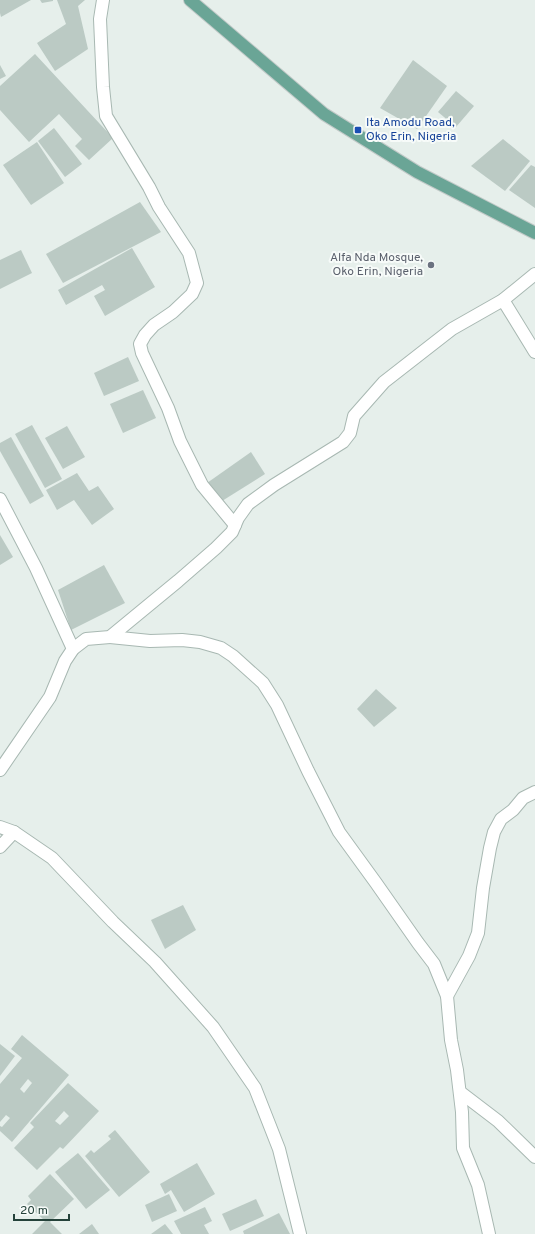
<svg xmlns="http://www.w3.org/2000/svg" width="535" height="1234" viewBox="0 0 535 1234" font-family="Overpass,sans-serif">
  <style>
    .building { fill: #bbcac4; fill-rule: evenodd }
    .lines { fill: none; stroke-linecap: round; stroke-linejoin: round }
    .street-casing { stroke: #a8b8b2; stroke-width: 14 }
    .primary-casing { stroke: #c2cac8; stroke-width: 14 }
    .street { stroke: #fff; stroke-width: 12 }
    .primary { stroke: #6aa596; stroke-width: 12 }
    .transit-dot { fill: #1a4fb4; stroke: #f7fbf9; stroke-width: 1.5 }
    .worship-dot { fill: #6b7280; stroke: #f7fbf9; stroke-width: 1.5 }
    .labels { text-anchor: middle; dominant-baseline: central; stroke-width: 4; stroke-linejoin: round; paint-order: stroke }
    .transit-label { font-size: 12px; fill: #164399; stroke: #f7fbf9; text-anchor: start }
    .worship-label { font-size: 12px; fill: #5b616d; stroke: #f7fbf9; text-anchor: end }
  </style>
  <rect width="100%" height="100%" fill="#e6efeb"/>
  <g class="building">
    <path d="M 0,0 L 31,0 L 1,17 L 0,13 Z"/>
    <path d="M 40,0 L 53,0 L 53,1 L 42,3 Z"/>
    <path d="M 57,0 L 85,0 L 78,6 L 88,49 L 55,71 L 37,43 L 66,24 Z"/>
    <path d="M 35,54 L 113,138 L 89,160 L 75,146 L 82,139 L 59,114 L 29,142 L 0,110 L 0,86 Z"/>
    <path d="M 413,60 L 447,86 L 417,129 L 380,108 Z"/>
    <path d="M 0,65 L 6,76 L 0,79 Z"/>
    <path d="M 456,91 L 474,106 L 456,127 L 438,112 Z"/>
    <path d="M 54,128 L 82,164 L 65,177 L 38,141 Z"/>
    <path d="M 503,139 L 530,161 L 505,191 L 471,166 Z"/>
    <path d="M 37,142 L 64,183 L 31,205 L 3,165 Z"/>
    <path d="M 531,165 L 535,167 L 535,208 L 509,190 Z"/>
    <path d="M 140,202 L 161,232 L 63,283 L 46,254 Z"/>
    <path d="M 132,248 L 155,287 L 105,316 L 94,296 L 105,290 L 102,285 L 66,305 L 58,290 Z"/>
    <path d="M 21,250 L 32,273 L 0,289 L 0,260 Z"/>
    <path d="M 128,357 L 139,381 L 104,396 L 94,373 Z"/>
    <path d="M 143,390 L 156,418 L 123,433 L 110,404 Z"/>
    <path d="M 32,425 L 62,479 L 45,488 L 15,434 Z"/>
    <path d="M 67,426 L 85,457 L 63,469 L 45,438 Z"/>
    <path d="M 11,437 L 44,496 L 30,504 L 0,451 L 0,443 Z"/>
    <path d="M 251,452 L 265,474 L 222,501 L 207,483 Z"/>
    <path d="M 77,473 L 89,491 L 98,486 L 114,509 L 92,525 L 74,500 L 57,510 L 46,490 Z"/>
    <path d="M 0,535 L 13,557 L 0,565 Z"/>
    <path d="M 104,565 L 125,603 L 71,630 L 58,590 Z"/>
    <path d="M 376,689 L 397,708 L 374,727 L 357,709 Z"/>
    <path d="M 183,905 L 196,930 L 165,949 L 151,920 Z"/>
    <path d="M 22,1035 L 69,1075 L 12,1142 L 0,1131 L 0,1126 L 2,1127 L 10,1118 L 6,1115 L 0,1122 L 0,1084 L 22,1058 L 11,1049 ZM 28,1079 L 32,1083 L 24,1093 L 20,1089 Z"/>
    <path d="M 0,1044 L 15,1056 L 0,1076 Z"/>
    <path d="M 68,1083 L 99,1111 L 63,1149 L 60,1147 L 37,1170 L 14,1148 L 34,1127 L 30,1123 ZM 64,1111 L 69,1116 L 60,1125 L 55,1121 Z"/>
    <path d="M 115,1130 L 150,1172 L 119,1197 L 85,1156 L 91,1150 L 94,1153 L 111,1139 L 108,1136 Z"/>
    <path d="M 78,1153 L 110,1190 L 86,1209 L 55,1172 Z"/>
    <path d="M 197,1163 L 215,1194 L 184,1212 L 171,1190 L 165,1194 L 160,1184 Z"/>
    <path d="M 50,1174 L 74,1199 L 50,1222 L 62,1234 L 32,1234 L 45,1221 L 27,1204 L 31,1200 L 28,1196 Z"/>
    <path d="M 169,1194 L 177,1211 L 152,1222 L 145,1205 Z"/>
    <path d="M 256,1199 L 264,1216 L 230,1231 L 222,1214 Z"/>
    <path d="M 205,1207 L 212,1221 L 204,1225 L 209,1234 L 181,1234 L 174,1221 Z"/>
    <path d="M 279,1213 L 290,1234 L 244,1234 L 243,1231 Z"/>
    <path d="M 92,1224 L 99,1234 L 79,1234 Z"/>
    <path d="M 165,1224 L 173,1234 L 151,1234 Z"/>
  </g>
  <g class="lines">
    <defs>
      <g id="street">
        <path d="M 103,0 L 100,19 L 103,87 L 106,116 L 149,187 L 159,207 L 189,253 L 197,283 L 192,294 L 173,312 L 154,325 L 145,335 L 140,344 L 142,353 L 168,408 L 180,441 L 202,485 L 235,525"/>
        <path d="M 503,300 L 535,352"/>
        <path d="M 0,499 L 36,568 L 73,649"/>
        <path d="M 110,637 L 150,641 L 182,640 L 200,642 L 221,648 L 233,656 L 263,683 L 277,705 L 308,771 L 339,832 L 376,883 L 418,943 L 434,964 L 447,996 L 451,1040 L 457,1070 L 462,1112 L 463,1148 L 478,1185 L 489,1234"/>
        <path d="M 0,770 L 50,697 L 65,661 L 73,649 L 86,639 L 110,637 L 178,581 L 216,548 L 232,532 L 238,518 L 248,504 L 274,485 L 343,442 L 350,433 L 354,416 L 384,382 L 452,329 L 503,300 L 535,274"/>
        <path d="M 0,827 L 14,832 L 52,858 L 113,922 L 155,962 L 213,1027 L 255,1088 L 279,1149 L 300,1234"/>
        <path d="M 0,847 L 14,832"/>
        <path d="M 447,996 L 469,956 L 478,933 L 483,888 L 490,848 L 494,832 L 501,819 L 513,810 L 523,798 L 535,792"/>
        <path d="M 460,1092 L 498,1121 L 535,1157"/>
      </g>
      <path id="primary" d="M 190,0 L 324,114 L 417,172 L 535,233"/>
    </defs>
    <use href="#street" class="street-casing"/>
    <use href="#primary" class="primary-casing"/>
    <use href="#street" class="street"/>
    <use href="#primary" class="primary"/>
  </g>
  <rect class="transit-dot" x="354" y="126" width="8" height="8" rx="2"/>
  <circle class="worship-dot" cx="431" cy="265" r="4"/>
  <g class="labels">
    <g class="transit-label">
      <text x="366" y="123">Ita Amodu Road,<tspan x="366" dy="14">Oko Erin, Nigeria</tspan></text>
    </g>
    <g class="worship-label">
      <text x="423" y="258">Alfa Nda Mosque,<tspan x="423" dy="14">Oko Erin, Nigeria</tspan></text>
    </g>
  </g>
  <path d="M14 1214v6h55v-6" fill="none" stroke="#24423a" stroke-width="2"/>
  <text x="20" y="1214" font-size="12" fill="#24423a" stroke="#f7fbf9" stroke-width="3" paint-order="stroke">20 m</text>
</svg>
